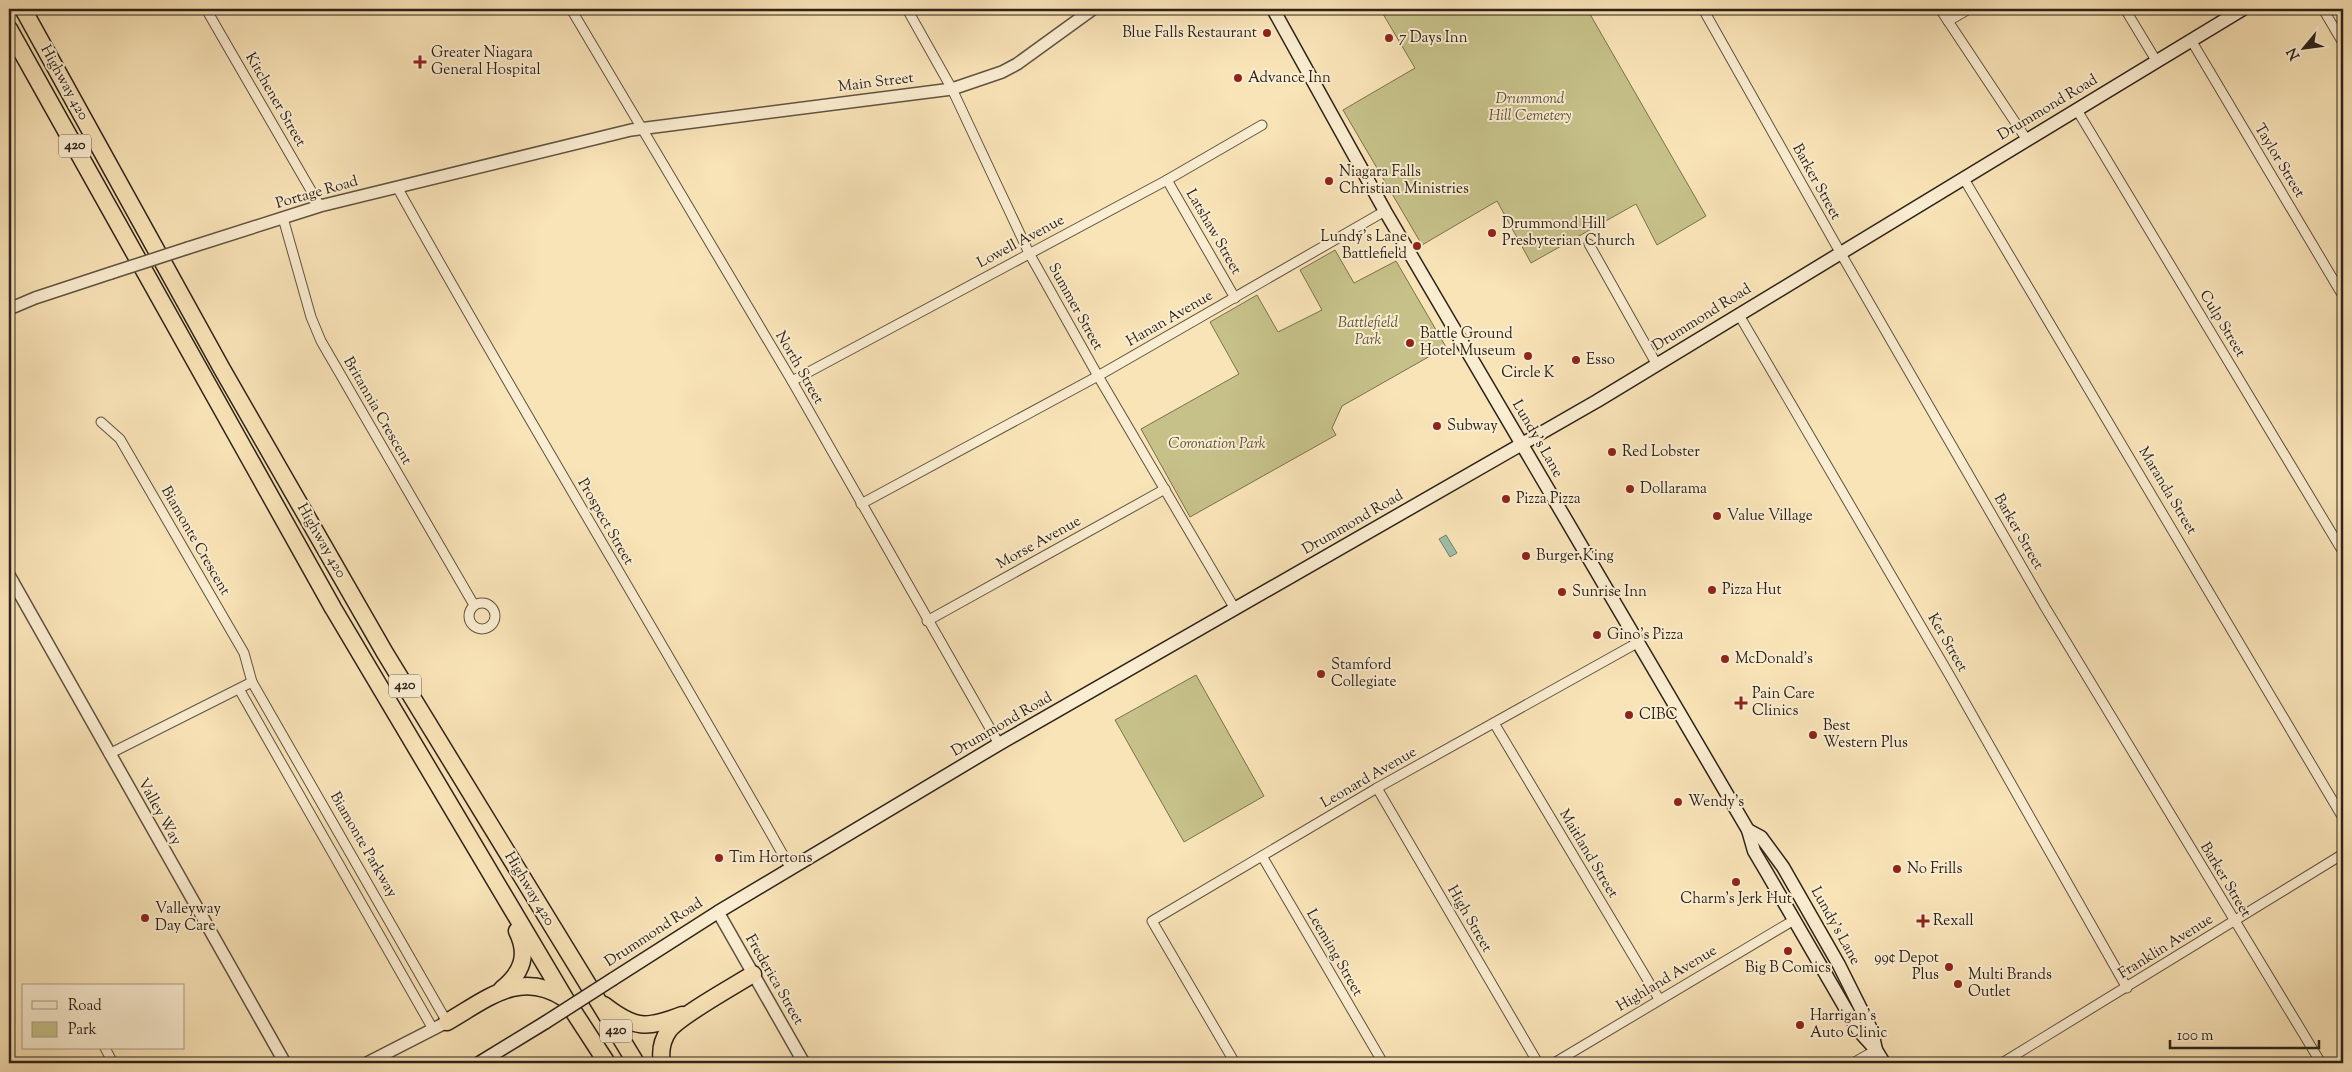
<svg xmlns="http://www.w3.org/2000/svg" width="2352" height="1072" viewBox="0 0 2352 1072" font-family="'Sorts Mill Goudy',serif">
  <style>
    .green { fill: #c6c189; stroke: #7a7250 }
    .water { fill: #9fbfa9; stroke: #71816f }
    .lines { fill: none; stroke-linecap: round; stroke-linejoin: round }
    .minor-casing { stroke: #605340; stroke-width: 11 }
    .tertiary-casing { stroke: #605340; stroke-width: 14 }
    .secondary-casing { stroke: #2d2318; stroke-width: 15 }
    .motorway-casing { stroke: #2d2318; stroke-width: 19 }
    .minor { stroke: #fbedd1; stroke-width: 9 }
    .tertiary { stroke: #fbedd1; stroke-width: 11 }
    .secondary { stroke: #fbedd1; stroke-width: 12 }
    .motorway { stroke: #f9e4b8; stroke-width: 16 }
    .tertiary-bridge-casing { stroke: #605340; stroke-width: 14; stroke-linecap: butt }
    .secondary-bridge-casing { stroke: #2d2318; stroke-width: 15; stroke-linecap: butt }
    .tertiary-bridge { stroke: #fbedd1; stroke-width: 11 }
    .secondary-bridge { stroke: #fbedd1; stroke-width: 12 }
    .poi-dot { fill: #8f2418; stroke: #fbedd1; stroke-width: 2 }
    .labels { text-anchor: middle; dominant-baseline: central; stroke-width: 4; stroke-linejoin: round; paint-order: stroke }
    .shield { fill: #fbedd1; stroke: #6b6050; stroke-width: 1 }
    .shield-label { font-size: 14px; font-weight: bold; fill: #2d2318 }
    .poi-label { font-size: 15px; fill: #2d2318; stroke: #fbedd1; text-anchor: start }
    .street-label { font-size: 15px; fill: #2d2318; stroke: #fbedd1 }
    .park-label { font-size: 15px; font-style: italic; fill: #5b523a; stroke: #fbedd1 }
  </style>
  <rect width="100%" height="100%" fill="#f9e4b8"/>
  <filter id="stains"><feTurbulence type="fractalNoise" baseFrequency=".004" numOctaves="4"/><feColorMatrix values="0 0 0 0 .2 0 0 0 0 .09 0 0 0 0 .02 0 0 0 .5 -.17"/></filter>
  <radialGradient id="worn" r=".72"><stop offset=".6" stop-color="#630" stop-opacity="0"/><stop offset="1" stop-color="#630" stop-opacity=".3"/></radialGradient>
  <g class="green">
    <path d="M 1380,9 L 1587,9 L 1706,216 L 1657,245 L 1636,204 L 1531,263 L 1497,201 L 1422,245 L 1343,110 L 1415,68 Z"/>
    <path d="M 1335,250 L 1354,283 L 1396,261 L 1446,347 L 1342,406 L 1332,428 L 1336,435 L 1190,517 L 1141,429 L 1239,374 L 1210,322 L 1257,295 L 1278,332 L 1322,310 L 1300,270 Z"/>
    <path d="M 1196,675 L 1264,796 L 1184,842 L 1115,720 Z"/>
  </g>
  <path class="water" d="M 1446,535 L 1457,553 L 1450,557 L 1439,539 Z"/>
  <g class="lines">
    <defs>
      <g id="minor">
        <path d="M 206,9 L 320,206"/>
        <path d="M 571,9 L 792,381 L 999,744"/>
        <path d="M 907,9 L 952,89 L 1029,253 L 1098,376 L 1235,609"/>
        <path d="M 1703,9 L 1840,252 L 2045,607 L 2321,1063"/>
        <path d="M 1940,9 L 2027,140"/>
        <path d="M 2125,9 L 2157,62"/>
        <path d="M 2323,9 L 2343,43"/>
        <path d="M 1948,21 L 1969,9"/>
        <path d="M 2191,40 L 2343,296"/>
        <path d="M 2077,110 L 2343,552"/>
        <path d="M 1964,179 L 2343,818"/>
        <path d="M 1167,180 L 1235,298"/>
        <path d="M 397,187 C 525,417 662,640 791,869"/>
        <path d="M 283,218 L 311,317 L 321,341 L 474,605"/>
        <path d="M 1589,244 L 1657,365"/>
        <path d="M 1739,315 L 1950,676 L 2127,988"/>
        <path d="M 792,381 L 1167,180 L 1262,125"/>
        <path d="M 101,422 L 120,439 L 244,653 L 252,682 L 447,1022"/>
        <path d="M 861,504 L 1098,376 L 1385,211"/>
        <circle cx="482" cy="616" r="13"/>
        <path d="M 927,621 L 1165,489"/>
        <path d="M 239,689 L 433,1029"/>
        <path d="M 1494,723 L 1659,999"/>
        <path d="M 109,754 L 252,682"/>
        <path d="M 1377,788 L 1538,1063"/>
        <path d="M 1262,856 L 1383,1063"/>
        <path d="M 105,1048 L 113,1063"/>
        <path d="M 1235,1063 L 1152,921 L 1377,788 L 1637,643"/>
        <path d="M 1554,1063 L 1794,920"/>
        <path d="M 1853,1063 L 1876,1050"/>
        <path d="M 2002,1063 L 2343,854"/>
      </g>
      <g id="tertiary">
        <path d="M 188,248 L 320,206 L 631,130 L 952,89 L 1002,72 L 1017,64 L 1093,9"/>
        <path d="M 9,309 L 35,298 L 111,273"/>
        <path d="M 9,575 L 285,1063"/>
        <path d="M 718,912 L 804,1063"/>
        <path d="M 367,1063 L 447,1022"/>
      </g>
      <g id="secondary">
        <path d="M 1273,9 L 1385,211 L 1748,830 L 1754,851 L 1767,873 L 1858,1030 L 1876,1050 L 1884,1063"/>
        <path d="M 1748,830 L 1761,837 L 1783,867 L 1839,965 L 1872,1031 L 1876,1050"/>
        <path d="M 613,979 L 718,912 L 999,744 L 1597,401 L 2243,9"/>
        <path d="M 479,1063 L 546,1022"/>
      </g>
      <g id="motorway">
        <path d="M 23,9 L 222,369 L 385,653 L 636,1063"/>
        <path d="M 9,29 L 333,608 L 566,1000 L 607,1063"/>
        <path d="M 502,989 C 522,973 529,955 517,931"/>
        <path d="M 604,1005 C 635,1029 646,1029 682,1015"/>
        <path d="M 447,1022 C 487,999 520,969 564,998"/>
        <path d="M 662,1063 C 660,1052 662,1040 669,1030 C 681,1015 734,986 753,974"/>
      </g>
    </defs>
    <use href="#minor" class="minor-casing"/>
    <use href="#tertiary" class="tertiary-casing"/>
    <use href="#secondary" class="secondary-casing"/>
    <use href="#motorway" class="motorway-casing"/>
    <use href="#minor" class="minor"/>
    <use href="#tertiary" class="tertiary"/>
    <use href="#secondary" class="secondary"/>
    <use href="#motorway" class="motorway"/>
    <defs>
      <path id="tertiary-bridge" d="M 111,273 L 188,248"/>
      <path id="secondary-bridge" d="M 546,1022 L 613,979"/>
    </defs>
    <use href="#tertiary-bridge" class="tertiary-bridge-casing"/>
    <use href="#secondary-bridge" class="secondary-bridge-casing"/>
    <use href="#tertiary-bridge" class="tertiary-bridge"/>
    <use href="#secondary-bridge" class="secondary-bridge"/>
  </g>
  <g class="poi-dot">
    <circle cx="1267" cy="33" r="5"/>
    <circle cx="1389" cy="38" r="5"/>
    <path d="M417.5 54.5h5v5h5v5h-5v5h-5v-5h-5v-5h5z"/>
    <circle cx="1238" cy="78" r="5"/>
    <circle cx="1329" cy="181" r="5"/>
    <circle cx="1492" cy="233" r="5"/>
    <circle cx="1417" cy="246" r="5"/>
    <circle cx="1410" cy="343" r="5"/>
    <circle cx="1528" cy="356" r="5"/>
    <circle cx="1576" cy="360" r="5"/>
    <circle cx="1437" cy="426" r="5"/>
    <circle cx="1612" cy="452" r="5"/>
    <circle cx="1630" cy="489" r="5"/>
    <circle cx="1506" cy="499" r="5"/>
    <circle cx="1717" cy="516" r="5"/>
    <circle cx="1526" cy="556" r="5"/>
    <circle cx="1712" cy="590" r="5"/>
    <circle cx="1562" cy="592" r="5"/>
    <circle cx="1597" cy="635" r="5"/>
    <circle cx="1725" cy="659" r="5"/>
    <circle cx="1321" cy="674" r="5"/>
    <path d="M1738.5 695.5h5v5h5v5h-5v5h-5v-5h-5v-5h5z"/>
    <circle cx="1629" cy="715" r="5"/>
    <circle cx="1813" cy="735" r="5"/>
    <circle cx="1678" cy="802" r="5"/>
    <circle cx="719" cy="858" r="5"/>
    <circle cx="1897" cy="869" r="5"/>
    <circle cx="1736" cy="882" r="5"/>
    <circle cx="145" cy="918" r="5"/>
    <path d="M1920.5 913.5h5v5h5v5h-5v5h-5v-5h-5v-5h5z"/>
    <circle cx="1788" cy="951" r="5"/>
    <circle cx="1949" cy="967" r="5"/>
    <circle cx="1958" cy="984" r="5"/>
    <circle cx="1800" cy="1025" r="5"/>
  </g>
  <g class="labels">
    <g class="shield">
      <rect x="59" y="134.5" width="32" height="23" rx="4"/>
      <rect x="389" y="674.5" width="32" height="23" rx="4"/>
      <rect x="600" y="1019.5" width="32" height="23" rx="4"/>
    </g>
    <g class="shield-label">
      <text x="75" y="146">420</text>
      <text x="405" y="686">420</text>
      <text x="616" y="1031">420</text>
    </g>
    <g class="poi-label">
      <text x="1257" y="33" text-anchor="end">Blue Falls Restaurant</text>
      <text x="1399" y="38">7 Days Inn</text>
      <text x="431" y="53">Greater Niagara<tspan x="431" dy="17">General Hospital</tspan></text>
      <text x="1248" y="78">Advance Inn</text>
      <text x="1339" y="172">Niagara Falls<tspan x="1339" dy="17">Christian Ministries</tspan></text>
      <text x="1502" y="224">Drummond Hill<tspan x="1502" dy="17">Presbyterian Church</tspan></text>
      <text x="1407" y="237" text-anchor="end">Lundy's Lane<tspan x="1407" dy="17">Battlefield</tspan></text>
      <text x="1420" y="334">Battle Ground<tspan x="1420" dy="17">Hotel Museum</tspan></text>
      <text x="1586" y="360">Esso</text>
      <text x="1528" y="373" text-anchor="middle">Circle K</text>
      <text x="1447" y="426">Subway</text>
      <text x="1622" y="452">Red Lobster</text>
      <text x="1640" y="489">Dollarama</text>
      <text x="1516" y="499">Pizza Pizza</text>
      <text x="1727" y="516">Value Village</text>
      <text x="1536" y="556">Burger King</text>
      <text x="1722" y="590">Pizza Hut</text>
      <text x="1572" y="592">Sunrise Inn</text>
      <text x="1607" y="635">Gino's Pizza</text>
      <text x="1735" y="659">McDonald's</text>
      <text x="1331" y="665">Stamford<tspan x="1331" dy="17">Collegiate</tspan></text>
      <text x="1752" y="694">Pain Care<tspan x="1752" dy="17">Clinics</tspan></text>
      <text x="1639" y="715">CIBC</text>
      <text x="1823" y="726">Best<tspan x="1823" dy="17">Western Plus</tspan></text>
      <text x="1688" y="802">Wendy's</text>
      <text x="729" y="858">Tim Hortons</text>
      <text x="1907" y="869">No Frills</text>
      <text x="1736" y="899" text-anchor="middle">Charm's Jerk Hut</text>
      <text x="155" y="909">Valleyway<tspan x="155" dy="17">Day Care</tspan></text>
      <text x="1933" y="921">Rexall</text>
      <text x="1939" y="958" text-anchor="end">99¢ Depot<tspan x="1939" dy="17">Plus</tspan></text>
      <text x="1788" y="968" text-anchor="middle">Big B Comics</text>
      <text x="1968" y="975">Multi Brands<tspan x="1968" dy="17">Outlet</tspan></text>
      <text x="1810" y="1016">Harrigan's<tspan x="1810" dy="17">Auto Clinic</tspan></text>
    </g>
    <g class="street-label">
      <text transform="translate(64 83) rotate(61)">Highway 420</text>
      <text transform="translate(876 83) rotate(-7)">Main Street</text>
      <text transform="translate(275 100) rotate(60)">Kitchener Street</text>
      <text transform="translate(2048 108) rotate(-31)">Drummond Road</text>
      <text transform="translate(2279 161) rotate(59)">Taylor Street</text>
      <text transform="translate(1816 182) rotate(61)">Barker Street</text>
      <text transform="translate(317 193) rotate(-16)">Portage Road</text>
      <text transform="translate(1213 232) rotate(60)">Latshaw Street</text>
      <text transform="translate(1021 242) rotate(-28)">Lowell Avenue</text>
      <text transform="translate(1075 307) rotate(61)">Summer Street</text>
      <text transform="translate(1702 318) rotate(-32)">Drummond Road</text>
      <text transform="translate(1170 319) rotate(-30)">Hanan Avenue</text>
      <text transform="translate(2222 324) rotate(59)">Culp Street</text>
      <text transform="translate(799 368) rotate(60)">North Street</text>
      <text transform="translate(377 411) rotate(60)">Britannia Crescent</text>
      <text transform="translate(1537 439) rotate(60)">Lundy's Lane</text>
      <text transform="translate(2167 491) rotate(59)">Maranda Street</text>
      <text transform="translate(605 522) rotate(60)">Prospect Street</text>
      <text transform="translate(1353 523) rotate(-30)">Drummond Road</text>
      <text transform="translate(2018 532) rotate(60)">Barker Street</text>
      <text transform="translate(195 541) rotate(60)">Biamonte Crescent</text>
      <text transform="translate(321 541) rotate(60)">Highway 420</text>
      <text transform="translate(1039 543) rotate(-29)">Morse Avenue</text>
      <text transform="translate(1947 643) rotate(60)">Ker Street</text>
      <text transform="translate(1002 725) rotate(-30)">Drummond Road</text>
      <text transform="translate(1369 778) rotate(-30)">Leonard Avenue</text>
      <text transform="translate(159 812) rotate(61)">Valley Way</text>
      <text transform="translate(363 845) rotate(60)">Biamonte Parkway</text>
      <text transform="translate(1588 854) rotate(59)">Maitland Street</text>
      <text transform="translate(2225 880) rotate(59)">Barker Street</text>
      <text transform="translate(529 889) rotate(59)">Highway 420</text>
      <text transform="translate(1469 919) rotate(60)">High Street</text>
      <text transform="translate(1835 926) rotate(61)">Lundy's Lane</text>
      <text transform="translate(654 933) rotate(-33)">Drummond Road</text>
      <text transform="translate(2166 947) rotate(-32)">Franklin Avenue</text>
      <text transform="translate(1334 953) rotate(60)">Leeming Street</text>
      <text transform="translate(1667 979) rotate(-31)">Highland Avenue</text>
      <text transform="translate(774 980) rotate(60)">Frederica Street</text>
    </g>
    <g class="park-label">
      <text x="1530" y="99">Drummond<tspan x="1530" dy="17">Hill Cemetery</tspan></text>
      <text x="1368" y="323">Battlefield<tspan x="1368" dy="17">Park</tspan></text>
      <text x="1217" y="444">Coronation Park</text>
    </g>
  </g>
  <rect width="2352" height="1072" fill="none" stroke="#f9e4b8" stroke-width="30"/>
  <rect x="10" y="10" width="2332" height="1052" fill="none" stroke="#2d2318" stroke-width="2.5"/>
  <rect x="15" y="15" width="2322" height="1042" fill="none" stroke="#2d2318"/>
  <rect x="22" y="984" width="162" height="65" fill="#fbedd1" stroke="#a99c87"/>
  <rect x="32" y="1001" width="25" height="8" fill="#fbedd1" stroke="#a99c87"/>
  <text x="68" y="1010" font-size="15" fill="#2d2318">Road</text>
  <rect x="32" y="1022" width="25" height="15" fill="#c6c189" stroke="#a99c87"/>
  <text x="68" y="1034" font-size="15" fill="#2d2318">Park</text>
  <g transform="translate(2304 48) rotate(241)" stroke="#fbedd1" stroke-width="4" paint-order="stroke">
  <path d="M0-4L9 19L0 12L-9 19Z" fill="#2d2318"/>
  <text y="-8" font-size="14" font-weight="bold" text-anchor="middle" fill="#2d2318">N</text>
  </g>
  <path d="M2170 1040v8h149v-8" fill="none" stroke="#2d2318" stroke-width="2.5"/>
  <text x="2177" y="1040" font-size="15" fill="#2d2318" stroke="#fbedd1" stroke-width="4" paint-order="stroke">100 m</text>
  <rect width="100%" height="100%" filter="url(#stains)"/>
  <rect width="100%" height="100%" fill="url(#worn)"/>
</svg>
